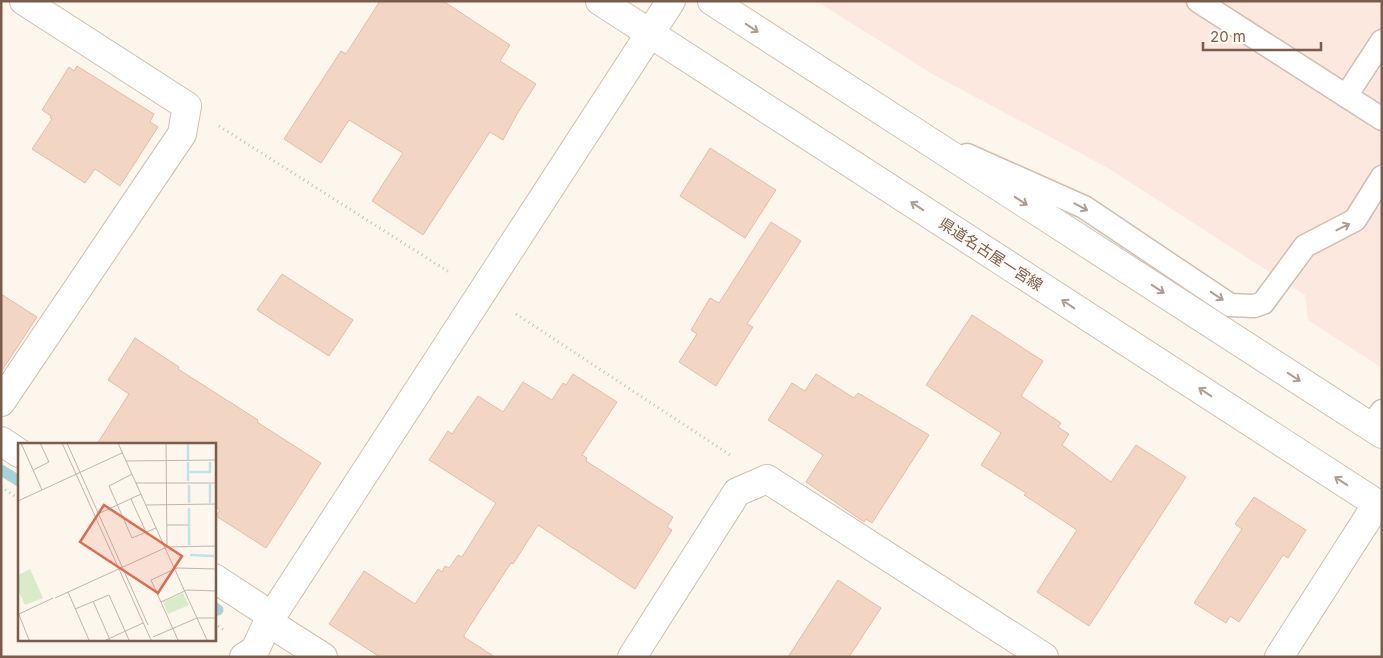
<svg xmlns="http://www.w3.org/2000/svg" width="1383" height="658" viewBox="0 0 1383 658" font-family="Inter,'Noto Sans JP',sans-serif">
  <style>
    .commercial { fill: #fde8e0 }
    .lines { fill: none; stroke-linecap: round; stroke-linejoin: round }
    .stream { stroke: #a5d3da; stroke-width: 11 }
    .building { fill: #f3d5c3; stroke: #e6bba3 }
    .lane-casing { stroke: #d1beb0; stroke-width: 25 }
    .street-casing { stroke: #d1beb0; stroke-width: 30 }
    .secondary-casing { stroke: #d6c0b0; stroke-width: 30 }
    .path { stroke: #d9b8a5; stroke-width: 3; stroke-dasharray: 1 4; stroke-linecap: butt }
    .lane { stroke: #fff; stroke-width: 22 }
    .street { stroke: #fff; stroke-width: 28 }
    .secondary { stroke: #fff; stroke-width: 28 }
    .oneway { stroke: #af9d94 }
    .labels { text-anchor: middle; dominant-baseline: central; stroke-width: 4; stroke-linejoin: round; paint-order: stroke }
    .street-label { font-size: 15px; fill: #7a5c4d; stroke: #fffaf3 }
    .inset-river { fill: none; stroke: #bfe3e8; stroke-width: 2.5 }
    .inset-road { fill: none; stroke: #c5b3a7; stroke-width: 1 }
    .view { fill: #dc6d51; fill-opacity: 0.15; stroke: #dc6d51; stroke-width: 2.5 }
    .inset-edge { fill: none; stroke: #7a5c4d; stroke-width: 2.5 }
  </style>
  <rect width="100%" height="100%" fill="#fdf6ec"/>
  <path class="commercial" d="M 816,1 L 1382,1 L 1382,368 L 1308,320 L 1305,295 L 1108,168 L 934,75 Z"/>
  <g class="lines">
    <g class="stream">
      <path d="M 1,470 L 19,481"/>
      <path d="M 214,607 L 218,610"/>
    </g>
  </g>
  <g class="building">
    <path d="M 380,1 L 443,1 L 510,45 L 500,61 L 536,84 L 517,114 L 503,140 L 490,132 L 423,235 L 372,201 L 403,153 L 349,120 L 321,163 L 284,139 L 341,51 L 346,54 Z"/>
    <path d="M 77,66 L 154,114 L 150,122 L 158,127 L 120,186 L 95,169 L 85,183 L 32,149 L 52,119 L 50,118 L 51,116 L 42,110 L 69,67 L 74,71 Z"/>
    <path d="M 710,148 L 776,190 L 745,238 L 680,196 Z"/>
    <path d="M 771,222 L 801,241 L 747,324 L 753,327 L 716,386 L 679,362 L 697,334 L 691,330 L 710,298 L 719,303 Z"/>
    <path d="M 282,274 L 353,320 L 329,356 L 257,310 Z"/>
    <path d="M 1,294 L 37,317 L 1,372 Z"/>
    <path d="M 972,315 L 1043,361 L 1021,396 L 1061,423 L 1058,427 L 1069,434 L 1062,445 L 1111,482 L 1136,445 L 1186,477 L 1089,626 L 1037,592 L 1077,530 L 1024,495 L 1026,493 L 981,465 L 1001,433 L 926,385 Z"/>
    <path d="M 135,338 L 179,367 L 178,369 L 258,420 L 257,422 L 321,463 L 266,548 L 216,516 L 220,510 L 214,506 L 214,444 L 97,444 L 129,394 L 108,380 Z"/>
    <path d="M 573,374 L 617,402 L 582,455 L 587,458 L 586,461 L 673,517 L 667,527 L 672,530 L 635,589 L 538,525 L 513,564 L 511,563 L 505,572 L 464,635 L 464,637 L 495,657 L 380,657 L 329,624 L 364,571 L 415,604 L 438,569 L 442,572 L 445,566 L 449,568 L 458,555 L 462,557 L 496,503 L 429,460 L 448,431 L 452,434 L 478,396 L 503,412 L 523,382 L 552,400 L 563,383 L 566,385 Z"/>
    <path d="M 816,374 L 854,398 L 858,393 L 929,435 L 872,523 L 866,519 L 864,522 L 806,482 L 823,455 L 768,420 L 792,383 L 805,391 Z"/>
    <path d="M 1254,497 L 1306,530 L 1288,558 L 1283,555 L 1239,622 L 1230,616 L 1226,623 L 1194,603 L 1242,529 L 1235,524 Z"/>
    <path d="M 838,580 L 881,608 L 849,657 L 788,657 Z"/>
  </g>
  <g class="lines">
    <defs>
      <g id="lane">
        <path d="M 1198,1 L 1382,119"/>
        <path d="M 1346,96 L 1382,41"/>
        <path d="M 967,155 L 1084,207 L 1230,305 L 1254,306 L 1263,303 L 1305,246 L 1355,220 L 1382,177"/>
        <path d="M 1371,427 L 1382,411"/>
      </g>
      <g id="street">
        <path d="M 1,402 L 182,134 L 187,106 L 24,1"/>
        <path d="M 1,441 L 19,453"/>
        <path d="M 214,578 L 272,616"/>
        <path d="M 244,657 L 255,650 L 268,622 L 323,657"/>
        <path d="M 632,657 L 737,492 L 767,479 L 1044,657"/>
        <path d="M 1279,657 L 1377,504"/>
      </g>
      <g id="secondary">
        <path d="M 600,1 L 1382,507"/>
        <path d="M 712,1 L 1382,434"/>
        <path d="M 268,622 L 671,1"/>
      </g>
    </defs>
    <use href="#lane" class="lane-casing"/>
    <use href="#street" class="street-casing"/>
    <use href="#secondary" class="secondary-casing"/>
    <g class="path">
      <path d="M 219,126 L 449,272"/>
      <path d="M 516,314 L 733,457"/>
      <path d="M 1,487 L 19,499"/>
      <path d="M 214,623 L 224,630"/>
    </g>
    <use href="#lane" class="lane"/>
    <use href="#street" class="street"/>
    <use href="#secondary" class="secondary"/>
  </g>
  <defs><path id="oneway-shaft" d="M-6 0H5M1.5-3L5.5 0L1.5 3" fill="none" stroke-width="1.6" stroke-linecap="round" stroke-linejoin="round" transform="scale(1.25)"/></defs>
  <g class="oneway">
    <use href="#oneway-shaft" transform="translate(752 28) rotate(33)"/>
    <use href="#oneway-shaft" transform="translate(1021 201) rotate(33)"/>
    <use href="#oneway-shaft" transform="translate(917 206) rotate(-147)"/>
    <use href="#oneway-shaft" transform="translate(1081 207) rotate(28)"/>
    <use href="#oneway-shaft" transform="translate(1343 227) rotate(-27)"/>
    <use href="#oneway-shaft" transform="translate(1158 289) rotate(33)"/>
    <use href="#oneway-shaft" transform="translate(1217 296) rotate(34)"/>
    <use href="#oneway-shaft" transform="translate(1068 304) rotate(-147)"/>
    <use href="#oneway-shaft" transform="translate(1294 377) rotate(33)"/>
    <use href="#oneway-shaft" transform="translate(1205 392) rotate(-147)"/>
    <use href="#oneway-shaft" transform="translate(1341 481) rotate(-147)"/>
  </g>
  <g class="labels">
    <g class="street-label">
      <text transform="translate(991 254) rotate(33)">県道名古屋一宮線</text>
    </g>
  </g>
  <g transform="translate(18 443)">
    <rect width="198" height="198" fill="#fdf6ec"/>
    <path d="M 12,126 L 25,155 L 7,162 L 0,147 L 0,132 ZM 165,150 L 171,162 L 150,171 L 145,159 Z" fill="#d8ecc9"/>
    <path class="inset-river" d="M 170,0 L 170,17M 170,19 L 170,38M 170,29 L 192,29 L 192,19M 192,41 L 192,60M 171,42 L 171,60M 171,65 L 171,102M 172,112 L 196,113"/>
    <path class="inset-road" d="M 3,0 L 24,47M 44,0 L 133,197M 49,0 L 130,182M 100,0 L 147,105M 148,0 L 149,104M 108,18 L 198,17M 15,27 L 31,19 L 22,0M 114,31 L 91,43 L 114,95 L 138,85M 118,40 L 198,40M 113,56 L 128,89M 0,58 L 104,10M 128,62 L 198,61M 80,71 L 123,51M 149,82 L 170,82M 147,105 L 189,197M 50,149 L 71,197M 37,155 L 149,104 L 198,103M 75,158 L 92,197M 143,159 L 169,147 L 198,148M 57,166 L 91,152 L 111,197M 0,169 L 11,197M 1,171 L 35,155M 135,194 L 179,175 L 198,175M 88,197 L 125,180M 160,197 L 133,137 L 159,125 L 198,126M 197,197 L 198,113"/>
    <path class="view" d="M 86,62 L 164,113 L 140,150 L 62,99 Z"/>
    <rect width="198" height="198" class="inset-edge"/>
  </g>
  <rect width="1383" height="658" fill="none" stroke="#7a5c4d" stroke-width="5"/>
  <path d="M1203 42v8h118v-8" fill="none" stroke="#7a5c4d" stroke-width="2.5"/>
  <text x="1210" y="42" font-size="15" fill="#7a5c4d" stroke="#fffaf3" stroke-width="4" paint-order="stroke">20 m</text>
</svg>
